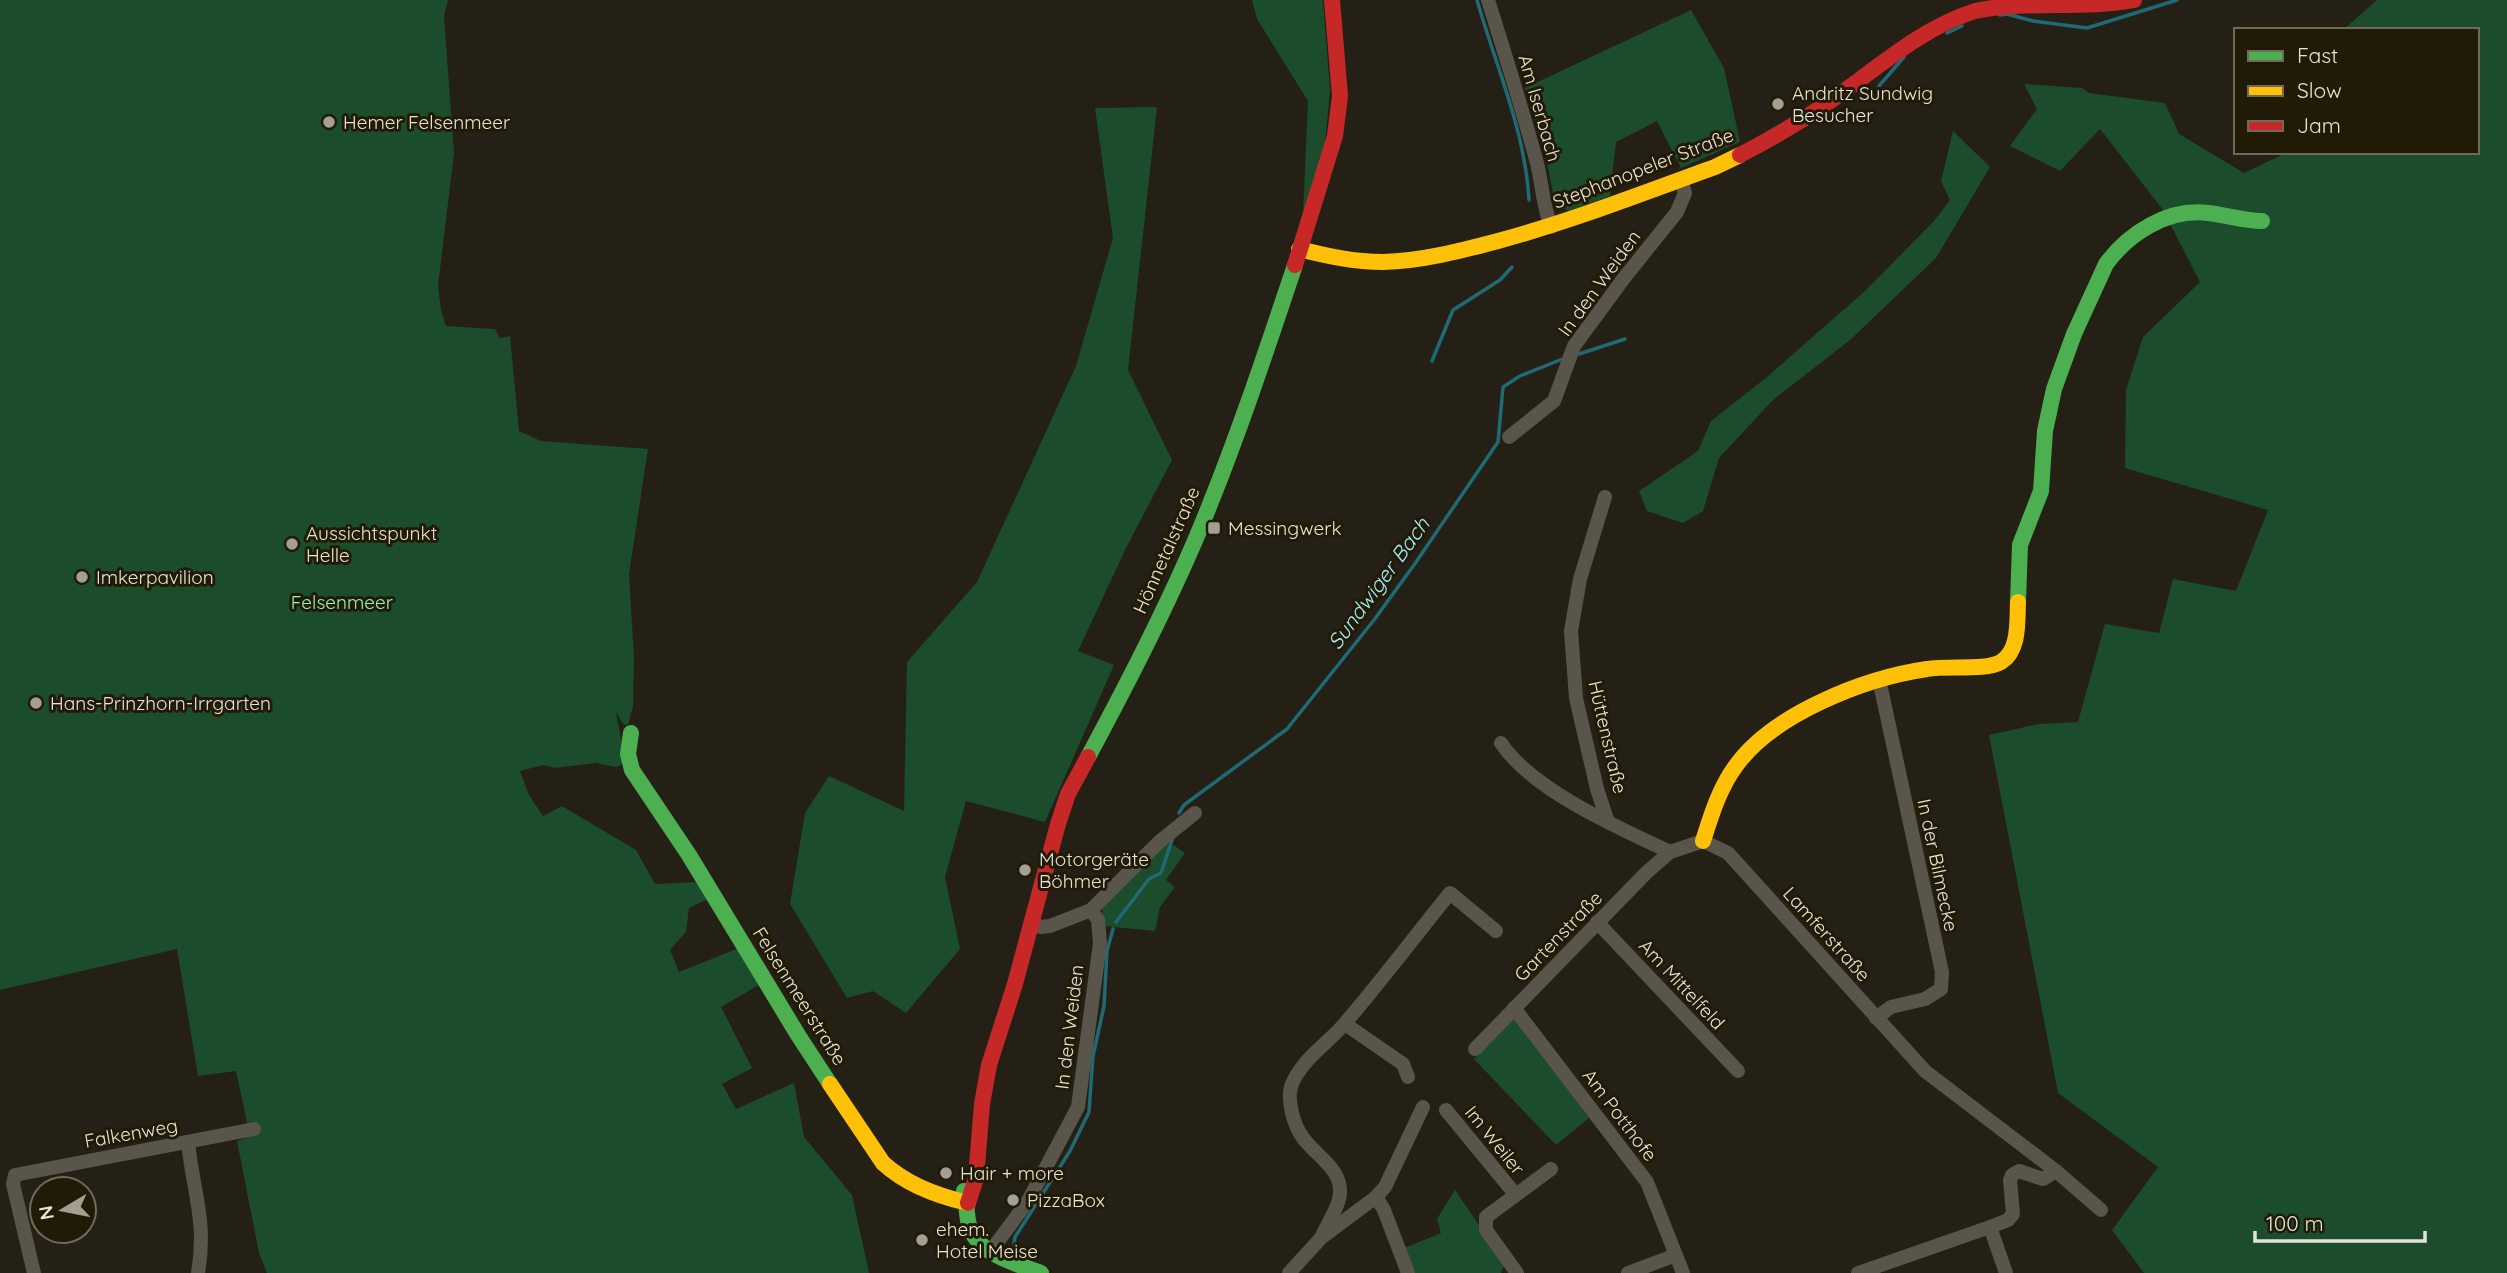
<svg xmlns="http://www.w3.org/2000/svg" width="2507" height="1273" viewBox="0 0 2507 1273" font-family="Quicksand,sans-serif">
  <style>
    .green { fill: #1b4c2c }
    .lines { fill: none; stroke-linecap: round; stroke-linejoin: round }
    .stream { stroke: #206a75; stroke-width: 3.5 }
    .street { stroke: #5a554b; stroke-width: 14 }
    .fast { stroke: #4caf50; stroke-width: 16 }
    .slow { stroke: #ffc107; stroke-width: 16 }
    .jam { stroke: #c62828; stroke-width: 16 }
    .poi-dot { fill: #a49f93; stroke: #211a06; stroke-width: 2.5 }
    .labels { text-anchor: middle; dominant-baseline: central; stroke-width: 6; stroke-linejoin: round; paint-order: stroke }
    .poi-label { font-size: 19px; fill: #e8e3d7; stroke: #211a06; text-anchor: start }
    .street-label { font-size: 19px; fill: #e8e3d7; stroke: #211a06 }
    .park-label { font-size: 19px; fill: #93f3b2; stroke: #211a06 }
    .water-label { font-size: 21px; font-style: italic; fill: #a1ecfc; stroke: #211a06 }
  </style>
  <rect width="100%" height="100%" fill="#252015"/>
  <g class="green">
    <path d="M 0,0 L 448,0 L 444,16 L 454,153 L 438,286 L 441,310 L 446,326 L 495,329 L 500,338 L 510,336 L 519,431 L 541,441 L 648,449 L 629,574 L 634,658 L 633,706 L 628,725 L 623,724 L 616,712 L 625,760 L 621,765 L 615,767 L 596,763 L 554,768 L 543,765 L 520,771 L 529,795 L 543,816 L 562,806 L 636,850 L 655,884 L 698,882 L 708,899 L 689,908 L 686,932 L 670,950 L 679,972 L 739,948 L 759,985 L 721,1007 L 752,1068 L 722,1084 L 736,1109 L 794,1083 L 804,1137 L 852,1195 L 869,1273 L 267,1273 L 259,1253 L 237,1141 L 250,1136 L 236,1071 L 198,1076 L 177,949 L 0,990 Z"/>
    <path d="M 1252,0 L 1323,0 L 1330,90 L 1325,145 L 1303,215 L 1308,101 L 1257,19 Z"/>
    <path d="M 2377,0 L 2507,0 L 2507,1273 L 2144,1273 L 2112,1230 L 2158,1167 L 2058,1093 L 1989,735 L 2039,724 L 2078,722 L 2105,624 L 2159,633 L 2173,579 L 2236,591 L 2268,510 L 2125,468 L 2126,390 L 2143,337 L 2200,282 L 2163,210 L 2100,129 L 2060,171 L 2010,146 L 2037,109 L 2024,84 L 2082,88 L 2089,93 L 2165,103 L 2179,134 L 2244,173 L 2288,152 L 2477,152 L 2477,30 L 2343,30 Z"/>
    <path d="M 1691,10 L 1724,68 L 1740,142 L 1681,168 L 1657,121 L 1616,142 L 1610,196 L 1569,211 L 1555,204 L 1548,166 L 1525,88 Z"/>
    <path d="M 1157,107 L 1128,370 L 1172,460 L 1125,550 L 1078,651 L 1114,665 L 1045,822 L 966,801 L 945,877 L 960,949 L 906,1013 L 873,991 L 847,998 L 790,904 L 805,813 L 829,776 L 904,811 L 907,662 L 977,582 L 1076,366 L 1113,238 L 1095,108 Z"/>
    <path d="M 1953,131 L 1990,167 L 1936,258 L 1850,340 L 1773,400 L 1719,458 L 1703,511 L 1683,523 L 1647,511 L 1639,491 L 1698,451 L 1711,421 L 1767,377 L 1865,291 L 1934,221 L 1950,200 L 1941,181 Z"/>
    <path d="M 1166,843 L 1175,846 L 1185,853 L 1166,880 L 1175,887 L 1160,907 L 1155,931 L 1104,926 L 1102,908 Z"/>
    <path d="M 1514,1015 L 1589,1118 L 1556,1145 L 1474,1059 Z"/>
    <path d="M 1455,1190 L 1505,1263 L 1501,1273 L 1411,1273 L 1402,1249 L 1441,1233 L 1437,1219 Z"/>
  </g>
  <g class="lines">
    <g class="stream">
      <path d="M 1477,0 C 1496,67 1525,130 1529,200"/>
      <path d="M 2000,15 L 2007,14 L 2033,21 L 2087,28 L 2177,0"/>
      <path d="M 1947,33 L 1962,26"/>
      <path d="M 1879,86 L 1904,57"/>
      <path d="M 1579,354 L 1625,339"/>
      <path d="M 1432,361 L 1453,310 L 1500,280 L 1512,267"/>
      <path d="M 1179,813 L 1184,805 L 1287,729 L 1374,620 L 1414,565 L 1498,442 L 1503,387 L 1520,376 L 1565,358"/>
      <path d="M 1116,922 L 1149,879 L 1161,873 L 1173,837"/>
      <path d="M 1013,1250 L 1015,1237 L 1070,1151 L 1089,1112 L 1093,1056 L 1104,1006 L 1107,951 L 1113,929"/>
    </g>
    <g class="street">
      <path d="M 1488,0 C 1505,54 1522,108 1537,163 C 1542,184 1543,206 1551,227"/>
      <path d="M 1509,437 L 1554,401 L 1574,346 L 1624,278 L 1677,212 L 1685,193 L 1681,180"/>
      <path d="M 1605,497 L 1580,579 L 1571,631 L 1576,698 L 1597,789 L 1608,822"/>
      <path d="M 1501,743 C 1532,790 1619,828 1670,852"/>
      <path d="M 1597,922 L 1738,1071"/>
      <path d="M 1031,923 L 1041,927 L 1050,926 L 1091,910 L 1159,842 L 1195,813"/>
      <path d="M 1514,1008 L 1647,1182 L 1683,1273"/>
      <path d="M 1876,1018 L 1891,1007 L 1925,999 L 1941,989 L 1942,972 L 1879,679"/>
      <path d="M 1345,1024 L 1403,1064 L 1408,1077"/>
      <path d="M 1475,1049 L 1646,873 L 1670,852 L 1703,841 L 1728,853 L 1925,1071 L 2056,1171 L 2101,1210"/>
      <path d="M 1446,1110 L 1515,1194"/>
      <path d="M 188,1142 C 193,1192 207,1221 198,1273"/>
      <path d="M 1376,1197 L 1384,1210 L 1408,1273"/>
      <path d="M 1321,1238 C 1326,1226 1336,1212 1339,1199 C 1346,1171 1317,1157 1303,1138 C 1294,1126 1287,1101 1291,1087 C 1299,1061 1330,1042 1346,1022 C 1382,980 1415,936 1450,893 L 1496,931"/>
      <path d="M 990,1252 L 1028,1201 L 1078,1107 L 1100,943 L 1098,920 L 1091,910"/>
      <path d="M 34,1273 L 13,1184 L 15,1175 L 254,1129"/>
      <path d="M 1289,1273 L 1321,1238 L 1376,1197 L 1385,1187 L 1423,1107"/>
      <path d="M 1517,1273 L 1486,1230 L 1486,1217 L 1551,1169"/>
      <path d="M 1628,1273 L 1676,1255"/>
      <path d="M 1858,1273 L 1990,1227"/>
      <path d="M 2006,1273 L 1990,1227 L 2008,1220 L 2013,1214 L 2010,1180 L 2012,1175 L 2019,1171 L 2043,1179 L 2056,1171"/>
    </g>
    <g class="fast">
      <path d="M 2018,602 L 2020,545 L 2041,491 L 2045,431 L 2054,389 L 2074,334 L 2106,264 C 2129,233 2168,208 2208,213 C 2226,215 2244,221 2262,221"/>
      <path d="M 631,733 L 628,754 L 632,770 L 689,855 L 798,1035 L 830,1084"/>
      <path d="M 1088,757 C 1129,681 1169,604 1202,524 C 1237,439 1266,352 1295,265"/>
      <path d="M 964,1191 C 967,1202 966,1214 969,1225 C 978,1255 1015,1263 1041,1273"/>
    </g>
    <g class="slow">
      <path d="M 1299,249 C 1327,256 1354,262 1383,262 C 1422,261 1460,251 1498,241 C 1572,221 1643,193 1715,167 L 1740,155"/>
      <path d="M 1703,841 C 1711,816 1719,789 1735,767 C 1772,714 1865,678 1927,669 C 1947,665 1985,671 2001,662 C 2020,650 2017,621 2018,602"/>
      <path d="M 830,1084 L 883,1163 C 907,1185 937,1196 968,1203"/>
    </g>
    <g class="jam">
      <path d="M 1740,155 C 1773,138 1805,119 1836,97 C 1881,65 1922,28 1975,11 C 2026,0 2082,10 2134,0"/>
      <path d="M 1295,265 L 1335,136 L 1340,96 L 1332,0"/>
      <path d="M 968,1203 L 976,1178 L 982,1104 L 989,1065 L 1015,984 L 1058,824 L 1068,794 L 1088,757"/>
    </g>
  </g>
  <g class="poi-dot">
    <circle cx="1778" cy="104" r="7"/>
    <circle cx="329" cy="122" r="7"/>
    <rect x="1207" y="521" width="14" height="14" rx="3.5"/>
    <circle cx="292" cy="544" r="7"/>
    <circle cx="82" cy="577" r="7"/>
    <circle cx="36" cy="703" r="7"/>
    <circle cx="1025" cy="870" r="7"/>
    <circle cx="946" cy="1173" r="7"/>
    <circle cx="1013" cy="1200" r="7"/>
    <circle cx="922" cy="1240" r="7"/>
  </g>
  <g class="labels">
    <g class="poi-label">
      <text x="1792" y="93">Andritz Sundwig<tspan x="1792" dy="22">Besucher</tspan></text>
      <text x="343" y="122">Hemer Felsenmeer</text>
      <text x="1228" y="528">Messingwerk</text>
      <text x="306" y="533">Aussichtspunkt<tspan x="306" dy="22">Helle</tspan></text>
      <text x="96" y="577">Imkerpavilion</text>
      <text x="50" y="703">Hans-Prinzhorn-Irrgarten</text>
      <text x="1039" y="859">Motorgeräte<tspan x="1039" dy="22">Böhmer</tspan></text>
      <text x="960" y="1173">Hair + more</text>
      <text x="1027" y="1200">PizzaBox</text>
      <text x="936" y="1229">ehem.<tspan x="936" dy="22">Hotel Meise</tspan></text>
    </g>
    <g class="street-label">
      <text transform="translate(1540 108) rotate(74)">Am Iserbach</text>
      <text transform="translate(1643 168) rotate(-21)">Stephanopeler Straße</text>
      <text transform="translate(1599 283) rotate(-54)">In den Weiden</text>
      <text transform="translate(1166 550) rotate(-66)">Hönnetalstraße</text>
      <text transform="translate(1608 737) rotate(77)">Hüttenstraße</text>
      <text transform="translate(1938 865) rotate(78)">In der Bilmecke</text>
      <text transform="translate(1827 934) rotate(48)">Lamferstraße</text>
      <text transform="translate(1558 936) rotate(-46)">Gartenstraße</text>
      <text transform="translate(1682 984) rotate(47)">Am Mittelfeld</text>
      <text transform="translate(800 996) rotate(58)">Felsenmeerstraße</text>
      <text transform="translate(1069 1027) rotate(-83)">In den Weiden</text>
      <text transform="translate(1620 1115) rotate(53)">Am Potthofe</text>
      <text transform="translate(131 1133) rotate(-10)">Falkenweg</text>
      <text transform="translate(1495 1140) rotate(51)">Im Weiler</text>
    </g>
    <g class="park-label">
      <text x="342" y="602">Felsenmeer</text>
    </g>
    <g class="water-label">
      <text transform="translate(1378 583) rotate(-54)">Sundwiger Bach</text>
    </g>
  </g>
  <rect x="2234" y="28" width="245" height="126" fill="#211a06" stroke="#716a5a" stroke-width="2"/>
  <rect x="2248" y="51" width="35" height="10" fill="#4caf50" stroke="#716a5a" stroke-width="2"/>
  <text x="2297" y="63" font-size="21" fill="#e8e3d7">Fast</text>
  <rect x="2248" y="86" width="35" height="10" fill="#ffc107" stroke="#716a5a" stroke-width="2"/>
  <text x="2297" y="98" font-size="21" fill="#e8e3d7">Slow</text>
  <rect x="2248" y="121" width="35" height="10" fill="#c62828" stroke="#716a5a" stroke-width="2"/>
  <text x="2297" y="133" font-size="21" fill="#e8e3d7">Jam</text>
  <g transform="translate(63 1210) rotate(260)"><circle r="33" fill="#211a06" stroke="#716a5a" stroke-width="2"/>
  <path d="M0-5L12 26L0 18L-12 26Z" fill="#a49f93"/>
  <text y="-10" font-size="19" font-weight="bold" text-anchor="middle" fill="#e8e3d7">N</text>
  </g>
  <path d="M2255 1231v10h170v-10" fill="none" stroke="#e8e3d7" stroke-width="3.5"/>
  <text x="2266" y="1231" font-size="21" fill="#e8e3d7" stroke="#211a06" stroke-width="5" paint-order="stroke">100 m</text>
</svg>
